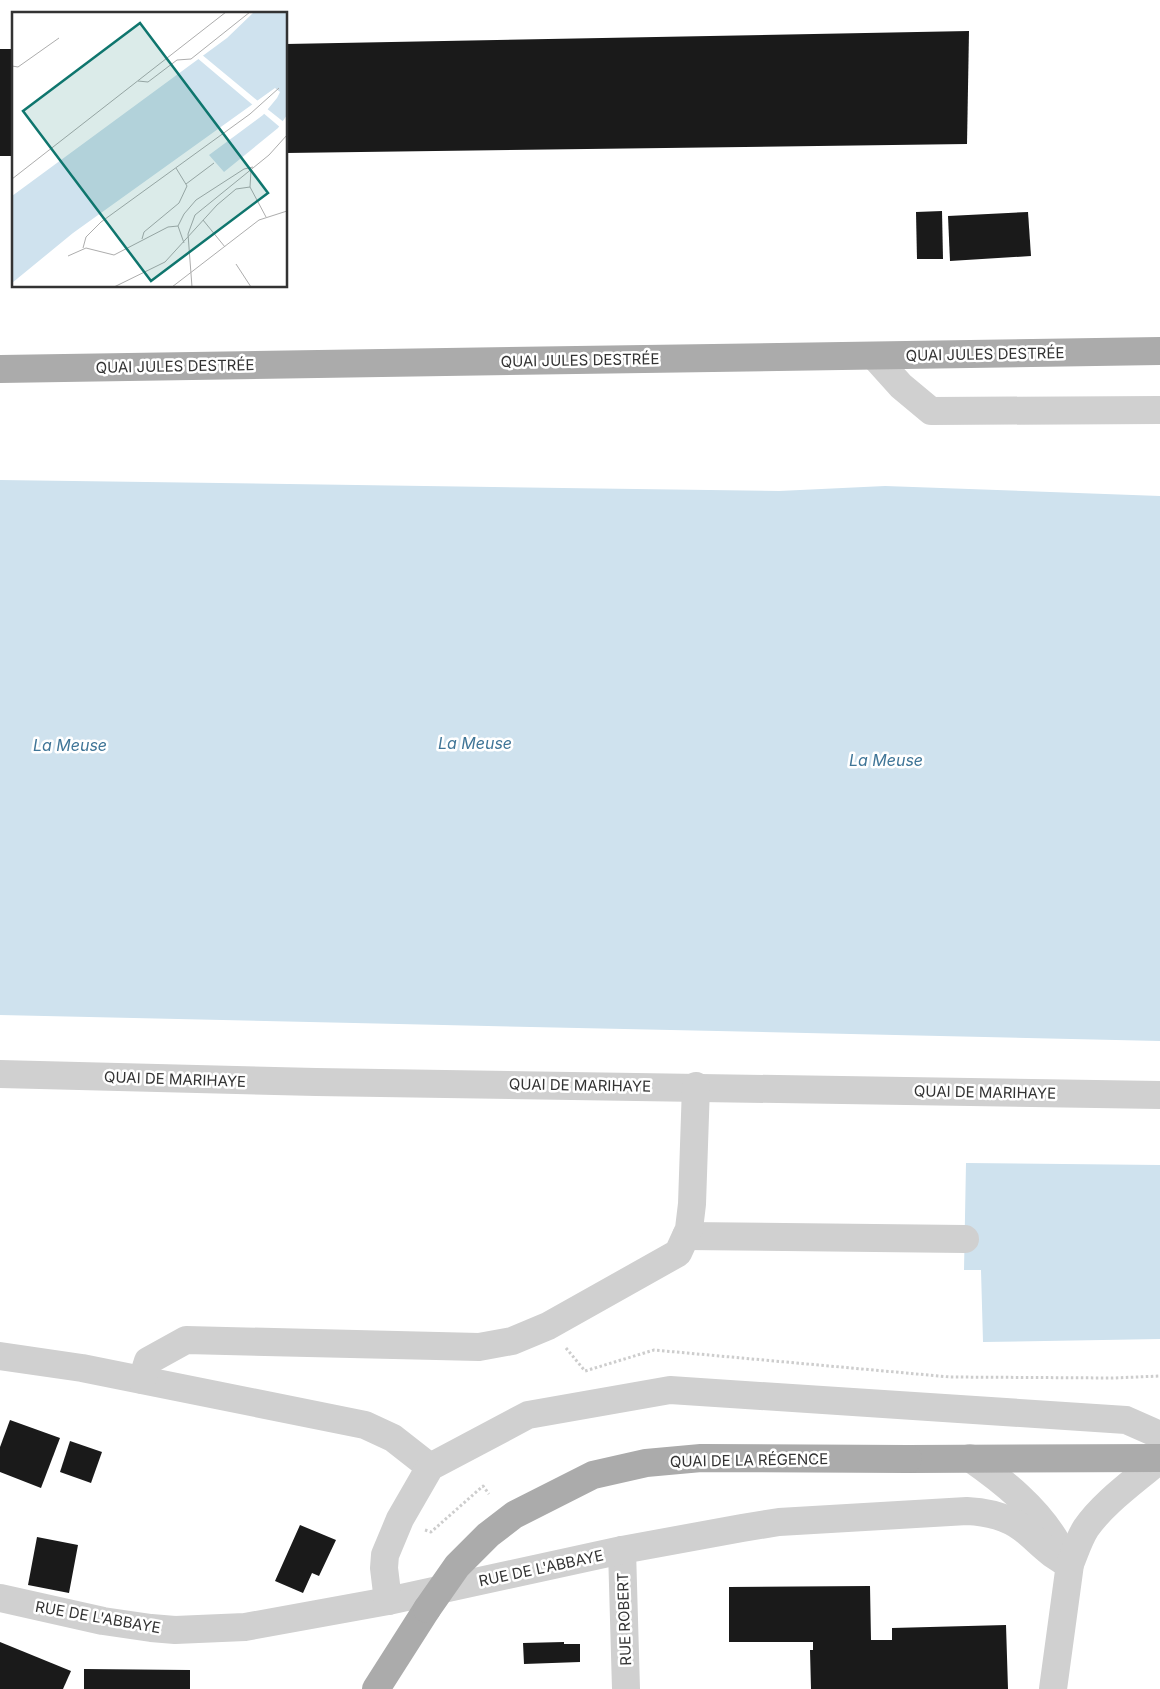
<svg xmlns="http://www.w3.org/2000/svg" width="1160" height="1689" viewBox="0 0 1160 1689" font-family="Inter,sans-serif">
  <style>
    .water { fill: #cfe2ee }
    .building { fill: #1a1a1a }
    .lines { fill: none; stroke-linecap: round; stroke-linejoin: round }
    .path { stroke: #cdcdcd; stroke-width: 3; stroke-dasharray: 2.5 2.5; stroke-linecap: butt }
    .minor { stroke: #d0d0d0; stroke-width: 28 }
    .major { stroke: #ababab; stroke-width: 28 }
    .major-bridge { stroke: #ababab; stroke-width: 28 }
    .labels { text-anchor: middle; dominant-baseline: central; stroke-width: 5; stroke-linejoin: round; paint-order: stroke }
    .street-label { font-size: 15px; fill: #333; stroke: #fff }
    .water-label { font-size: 16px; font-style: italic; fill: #3f7597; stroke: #fff }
    .inset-road { fill: none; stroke: #adadad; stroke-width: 1 }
    .view { fill: #0f766e; fill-opacity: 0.15; stroke: #0f766e; stroke-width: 2.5 }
    .inset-edge { fill: none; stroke: #333; stroke-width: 2.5 }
  </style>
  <rect width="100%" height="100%" fill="#fff"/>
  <g class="water">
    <path d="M 0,480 L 779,491 L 885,486 L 1160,496 L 1160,1041 L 0,1015 Z"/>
    <path d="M 966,1163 L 1160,1165 L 1160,1339 L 983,1342 L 981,1270 L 964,1270 Z"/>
  </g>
  <g class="building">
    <path d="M 969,31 L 967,144 L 286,153 L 286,44 Z"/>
    <rect x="0" y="49" width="14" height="107"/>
    <path d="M 942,211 L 943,259 L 917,259 L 916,212 Z"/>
    <path d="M 1028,212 L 1031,256 L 950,261 L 948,216 Z"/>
    <path d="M 10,1420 L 60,1438 L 41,1488 L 0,1472 L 0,1447 Z"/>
    <path d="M 70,1441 L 102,1452 L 91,1483 L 60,1472 Z"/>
    <path d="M 300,1525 L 336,1540 L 319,1576 L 312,1573 L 303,1593 L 275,1581 Z"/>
    <path d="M 37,1537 L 78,1545 L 69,1593 L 28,1585 Z"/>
    <path d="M 870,1586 L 871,1640 L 892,1640 L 892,1628 L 1006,1625 L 1008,1689 L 811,1689 L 810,1650 L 813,1650 L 813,1642 L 729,1642 L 729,1587 Z"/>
    <path d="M 0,1642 L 71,1671 L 63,1689 L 0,1689 Z"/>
    <path d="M 564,1642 L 564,1644 L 580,1644 L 580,1662 L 524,1664 L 523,1643 Z"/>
    <path d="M 84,1669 L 190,1670 L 190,1689 L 84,1689 Z"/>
  </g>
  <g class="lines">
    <g class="path">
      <path d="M 566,1348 L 585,1371 L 654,1350 L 950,1377 L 1113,1378 L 1160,1376"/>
      <path d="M 425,1530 L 431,1532 L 483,1486 L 489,1494"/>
    </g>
    <g class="minor">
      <path d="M 874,356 L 901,386 L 931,411 L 1160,410"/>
      <path d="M 0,1074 L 316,1082 L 1160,1095"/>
      <path d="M 686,1236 L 965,1239"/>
      <path d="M 0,1356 L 82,1368 L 365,1425 L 393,1438 L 430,1467"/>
      <path d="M 142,1380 L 148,1361 L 186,1340 L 479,1347 L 512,1341 L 548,1326 L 678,1253 L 689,1229 L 692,1204 L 696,1086"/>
      <path d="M 970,1458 C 1003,1481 1037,1508 1057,1543"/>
      <path d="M 622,1550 L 626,1689"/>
      <path d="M 0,1598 L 103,1621 L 151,1628 L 175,1630 L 245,1627 L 388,1601 L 622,1550 L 742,1528 L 779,1522 L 967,1511 C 987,1512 1006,1516 1022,1528 C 1039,1541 1050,1556 1070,1564"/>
      <path d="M 388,1601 L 384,1568 L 385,1555 L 400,1519 L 430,1467 L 528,1415 L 670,1390 L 1126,1420 L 1160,1435"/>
      <path d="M 1053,1689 L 1070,1564 C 1075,1552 1079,1539 1086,1528 C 1105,1501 1135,1481 1160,1459"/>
    </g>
    <g class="major">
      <path d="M 0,369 L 1160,351"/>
      <path d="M 908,1459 L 1160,1458"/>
      <path d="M 376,1689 L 427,1609"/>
    </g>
    <path class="major-bridge" d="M 427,1609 L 457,1566 L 488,1535 L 514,1515 L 593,1475 L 646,1463 L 701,1458 L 908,1459"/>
  </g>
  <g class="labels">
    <g class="street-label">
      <text transform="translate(985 354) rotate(-1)">QUAI JULES DESTRÉE</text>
      <text transform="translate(580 360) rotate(-1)">QUAI JULES DESTRÉE</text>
      <text transform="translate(175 366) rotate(-1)">QUAI JULES DESTRÉE</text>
      <text transform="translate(175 1079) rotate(2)">QUAI DE MARIHAYE</text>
      <text transform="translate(580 1085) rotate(1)">QUAI DE MARIHAYE</text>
      <text transform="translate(985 1092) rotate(1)">QUAI DE MARIHAYE</text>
      <text transform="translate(749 1460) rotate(-1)">QUAI DE LA RÉGENCE</text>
      <text transform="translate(541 1568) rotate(-12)">RUE DE L'ABBAYE</text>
      <text transform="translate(98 1617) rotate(10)">RUE DE L'ABBAYE</text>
      <text transform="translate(624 1619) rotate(-92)">RUE ROBERT</text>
    </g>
    <g class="water-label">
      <text x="475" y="743">La Meuse</text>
      <text x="70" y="745">La Meuse</text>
      <text x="886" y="760">La Meuse</text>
    </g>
  </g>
  <g transform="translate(12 12)">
    <rect width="275" height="275" fill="#fff"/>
    <path d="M 242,0 L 275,0 L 275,103 L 266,116 L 212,160 L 197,143 L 251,103 L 265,86 L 268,80 L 263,76 L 61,221 L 0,271 L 0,184 L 215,26 Z" fill="#cfe2ee"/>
    <path d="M 189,42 L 247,90 L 242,94 L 184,45 ZM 254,96 L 273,111 L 269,116 L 250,100 Z" fill="#fff"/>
    <path class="inset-road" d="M 0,54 L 6,55 L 47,26M 126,69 L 136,70 L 165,48 L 179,47 L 238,0M 239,158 L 238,175 L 254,205M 0,167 L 214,0M 174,172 L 202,151M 191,208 L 213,235M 130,227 L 132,220 L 167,191 L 175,174 L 164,156M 172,231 L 166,214 L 172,202 L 184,188 L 232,157 L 241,155M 71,236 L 74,225 L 89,210 L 238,102 L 267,76M 56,244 L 74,236 L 102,243 L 156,215 L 166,214M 224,252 L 239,275M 102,275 L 153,250 L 205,193 L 224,177 L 238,175M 160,275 L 247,208 L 275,199M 180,275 L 176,222 L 183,203 L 257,143 L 275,123"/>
    <path class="view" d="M 128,11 L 256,181 L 139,269 L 11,99 Z"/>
    <rect width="275" height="275" class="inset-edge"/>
  </g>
</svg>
